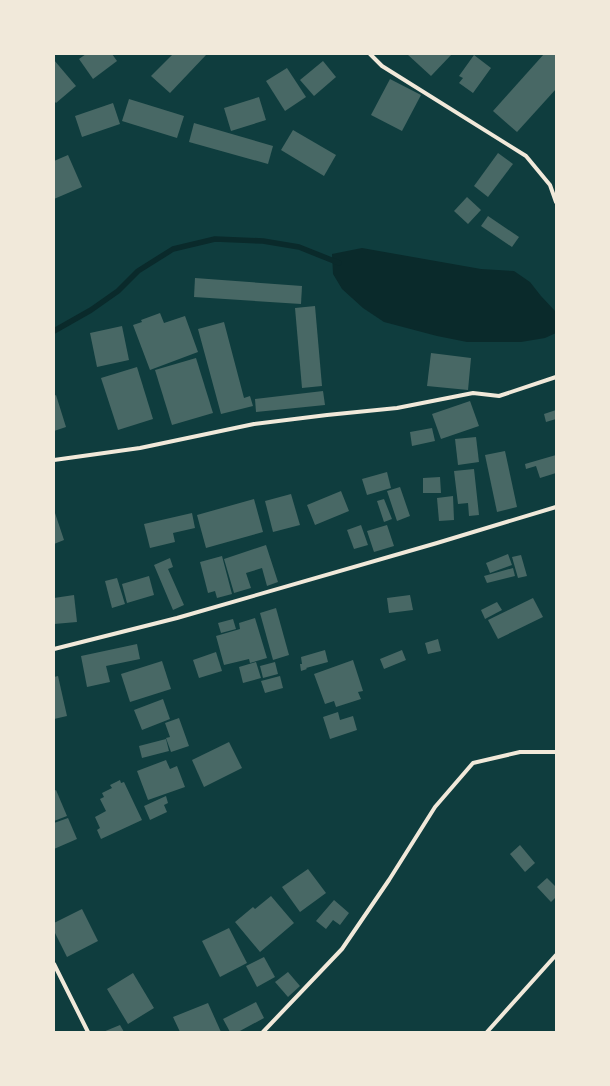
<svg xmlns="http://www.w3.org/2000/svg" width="610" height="1086" viewBox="0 0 610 1086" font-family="'Zilla Slab',serif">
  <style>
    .water { fill: #0a2a2b }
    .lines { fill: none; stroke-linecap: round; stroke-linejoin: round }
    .stream { stroke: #0a2a2b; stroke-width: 5.5 }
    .building { fill: #486865 }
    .minor { stroke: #f1e9da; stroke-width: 4 }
  </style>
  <rect width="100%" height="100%" fill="#0f3d3e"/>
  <path class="water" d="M 362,248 L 481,269 L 514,271 L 530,282 L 541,296 L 556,312 L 556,333 L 545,338 L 521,342 L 467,342 L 437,336 L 384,322 L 363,308 L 342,289 L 333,274 L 332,254 Z"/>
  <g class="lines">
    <path class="stream" d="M 54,331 L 91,310 L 118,291 L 138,271 L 173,249 L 215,239 L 263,241 L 299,247 L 339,263"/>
  </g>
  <g class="building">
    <path d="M 86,54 L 112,54 L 117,61 L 93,79 L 79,59 Z"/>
    <path d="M 173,54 L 205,54 L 206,55 L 170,93 L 151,76 Z"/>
    <path d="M 407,54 L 452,54 L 431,76 Z"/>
    <path d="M 544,54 L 556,54 L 556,89 L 517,132 L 493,111 Z"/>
    <path d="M 474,55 L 491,68 L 473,93 L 459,83 L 463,78 L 459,76 Z"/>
    <path d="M 54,60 L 76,86 L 56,103 L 54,101 Z"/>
    <path d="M 323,61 L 336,77 L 314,96 L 300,80 Z"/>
    <path d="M 287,68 L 306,97 L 285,111 L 266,81 Z"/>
    <path d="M 390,79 L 421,95 L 402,131 L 371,115 Z"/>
    <path d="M 259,97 L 266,120 L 231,131 L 224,108 Z"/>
    <path d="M 129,99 L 184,116 L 177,138 L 122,121 Z"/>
    <path d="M 113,103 L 120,124 L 82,137 L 75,116 Z"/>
    <path d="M 194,123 L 273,146 L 268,164 L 189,142 Z"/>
    <path d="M 293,130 L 336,155 L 324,176 L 281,150 Z"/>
    <path d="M 498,153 L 513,164 L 488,197 L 474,186 Z"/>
    <path d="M 68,155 L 82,187 L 54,199 L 54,161 Z"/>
    <path d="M 467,197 L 481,210 L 468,224 L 454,211 Z"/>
    <path d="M 488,216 L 519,237 L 512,247 L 481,226 Z"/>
    <path d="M 195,278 L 302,286 L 301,304 L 194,297 Z"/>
    <path d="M 315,306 L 322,386 L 302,388 L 295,308 Z"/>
    <path d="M 160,313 L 164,323 L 185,316 L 198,352 L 150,370 L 133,325 L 142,322 L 141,320 Z"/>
    <path d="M 224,322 L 244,398 L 250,396 L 253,406 L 221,414 L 198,329 Z"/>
    <path d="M 122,326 L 129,360 L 97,367 L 90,333 Z"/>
    <path d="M 431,353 L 471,358 L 468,390 L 427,386 Z"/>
    <path d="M 196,358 L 213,413 L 172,425 L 155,370 Z"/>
    <path d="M 137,367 L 153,419 L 118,430 L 101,378 Z"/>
    <path d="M 323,391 L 325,405 L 256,412 L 255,399 Z"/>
    <path d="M 56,395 L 66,427 L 54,431 L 54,396 Z"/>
    <path d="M 470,401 L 479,426 L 441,439 L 432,414 Z"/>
    <path d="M 556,410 L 556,419 L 546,422 L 544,414 Z"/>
    <path d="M 432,428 L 435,441 L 412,446 L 410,432 Z"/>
    <path d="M 476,437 L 479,462 L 458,465 L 455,439 Z"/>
    <path d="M 505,451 L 517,507 L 497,512 L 485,455 Z"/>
    <path d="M 556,455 L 556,473 L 540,478 L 536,466 L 526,469 L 525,464 Z"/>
    <path d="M 474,469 L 479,515 L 469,516 L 468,503 L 458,504 L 454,471 Z"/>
    <path d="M 387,472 L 391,488 L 367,495 L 362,479 Z"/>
    <path d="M 440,477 L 441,493 L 423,493 L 423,478 Z"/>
    <path d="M 400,487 L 410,516 L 397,521 L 387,491 Z"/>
    <path d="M 341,491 L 349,511 L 315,525 L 307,505 Z"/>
    <path d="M 291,494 L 300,525 L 273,532 L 265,501 Z"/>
    <path d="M 453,496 L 454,520 L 439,521 L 437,498 Z"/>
    <path d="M 254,499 L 263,532 L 206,548 L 197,515 Z"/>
    <path d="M 384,499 L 392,519 L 384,522 L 377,501 Z"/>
    <path d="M 54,510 L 64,540 L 54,544 Z"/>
    <path d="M 192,513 L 195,528 L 173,533 L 175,542 L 150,548 L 144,524 Z"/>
    <path d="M 361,525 L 368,545 L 354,549 L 347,530 Z"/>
    <path d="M 387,525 L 394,546 L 374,552 L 367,531 Z"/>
    <path d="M 266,545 L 278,582 L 267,586 L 262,568 L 246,573 L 251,588 L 234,593 L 224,559 Z"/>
    <path d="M 508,554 L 512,565 L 490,573 L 486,563 Z"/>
    <path d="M 521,555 L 527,576 L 518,578 L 512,557 Z"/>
    <path d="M 222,556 L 232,594 L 217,598 L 215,591 L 208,593 L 200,562 Z"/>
    <path d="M 170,558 L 173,567 L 168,569 L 184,605 L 173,610 L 154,565 Z"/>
    <path d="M 513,568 L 515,576 L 487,583 L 484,576 Z"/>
    <path d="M 149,576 L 154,595 L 127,603 L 122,584 Z"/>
    <path d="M 117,578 L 125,604 L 112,608 L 105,581 Z"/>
    <path d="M 74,595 L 77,622 L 54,624 L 54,598 Z"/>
    <path d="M 410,595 L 413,610 L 389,613 L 387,598 Z"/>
    <path d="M 533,598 L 543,617 L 498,639 L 488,620 Z"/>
    <path d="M 497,602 L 502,610 L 485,619 L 481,610 Z"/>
    <path d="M 276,608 L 289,655 L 273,660 L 260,613 Z"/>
    <path d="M 255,618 L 267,658 L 250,663 L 249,659 L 224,665 L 216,636 L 240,629 L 239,623 Z"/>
    <path d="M 233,619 L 236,629 L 221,633 L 218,623 Z"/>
    <path d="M 438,639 L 441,651 L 428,654 L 425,643 Z"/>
    <path d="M 137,644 L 140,659 L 106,666 L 110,682 L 87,687 L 81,656 Z"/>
    <path d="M 325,650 L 328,662 L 306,668 L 307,669 L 301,671 L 300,664 L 302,664 L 301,657 Z"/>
    <path d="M 402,650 L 406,660 L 384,669 L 380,659 Z"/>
    <path d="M 216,652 L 222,671 L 199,678 L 193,660 Z"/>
    <path d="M 353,660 L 363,691 L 358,692 L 361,699 L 336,707 L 334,701 L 325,704 L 314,674 Z"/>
    <path d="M 162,661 L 171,689 L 130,702 L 121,674 Z"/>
    <path d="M 256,662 L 261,678 L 243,683 L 239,667 Z"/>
    <path d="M 275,662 L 278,674 L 263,678 L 260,666 Z"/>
    <path d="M 58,676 L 67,716 L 54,719 L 54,677 Z"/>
    <path d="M 280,676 L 283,688 L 265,693 L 261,681 Z"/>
    <path d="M 163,699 L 170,719 L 142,730 L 134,710 Z"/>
    <path d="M 338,712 L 340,720 L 353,716 L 357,730 L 330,739 L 323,717 Z"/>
    <path d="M 179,718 L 189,746 L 171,752 L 166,738 L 170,737 L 165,723 Z"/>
    <path d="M 166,739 L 169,751 L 142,758 L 139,746 Z"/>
    <path d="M 229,742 L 242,768 L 204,787 L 192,760 Z"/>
    <path d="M 166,760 L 170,769 L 177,766 L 185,787 L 148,800 L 137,771 Z"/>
    <path d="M 120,780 L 121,783 L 124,782 L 142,820 L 101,839 L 97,830 L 100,828 L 95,817 L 106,811 L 100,799 L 104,797 L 102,793 L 112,788 L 110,785 Z"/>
    <path d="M 56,790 L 67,816 L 54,821 L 54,791 Z"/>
    <path d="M 166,796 L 168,803 L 164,805 L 167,812 L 150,820 L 144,806 Z"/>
    <path d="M 68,818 L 77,839 L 54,849 L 54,823 Z"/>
    <path d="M 520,845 L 535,863 L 525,872 L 510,854 Z"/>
    <path d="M 308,869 L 326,893 L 300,912 L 282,887 Z"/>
    <path d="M 547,878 L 556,887 L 556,897 L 551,902 L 537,887 Z"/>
    <path d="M 271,896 L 294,923 L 260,952 L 235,922 L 253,907 L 255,909 Z"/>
    <path d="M 334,900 L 349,913 L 340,925 L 333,920 L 326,929 L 316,921 Z"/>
    <path d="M 82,909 L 98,941 L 67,957 L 54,931 L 54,923 Z"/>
    <path d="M 229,928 L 247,963 L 220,977 L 202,941 Z"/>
    <path d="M 264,957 L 275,977 L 257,987 L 246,966 Z"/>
    <path d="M 288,972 L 300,986 L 288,997 L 275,982 Z"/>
    <path d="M 133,973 L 154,1008 L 128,1024 L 107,989 Z"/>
    <path d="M 256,1002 L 264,1018 L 238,1032 L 230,1032 L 223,1019 Z"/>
    <path d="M 208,1003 L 221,1032 L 180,1032 L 173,1017 Z"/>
    <path d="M 120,1025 L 124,1032 L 103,1032 Z"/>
  </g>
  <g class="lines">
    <g class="minor">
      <path d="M 370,54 L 382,66 L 526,156 L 550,185 L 556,202"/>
      <path d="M 54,460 L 140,448 L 254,424 L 327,415 L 397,408 L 473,393 L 499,396 L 556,377"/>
      <path d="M 54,649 L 177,618 L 437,543 L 556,507"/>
      <path d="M 54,964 L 88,1032"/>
      <path d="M 263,1032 L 342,949 L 389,880 L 435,807 L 473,763 L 520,752 L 556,752"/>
      <path d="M 487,1032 L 556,955"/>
    </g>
  </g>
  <rect width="610" height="1086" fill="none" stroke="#f1e9da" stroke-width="110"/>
</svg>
